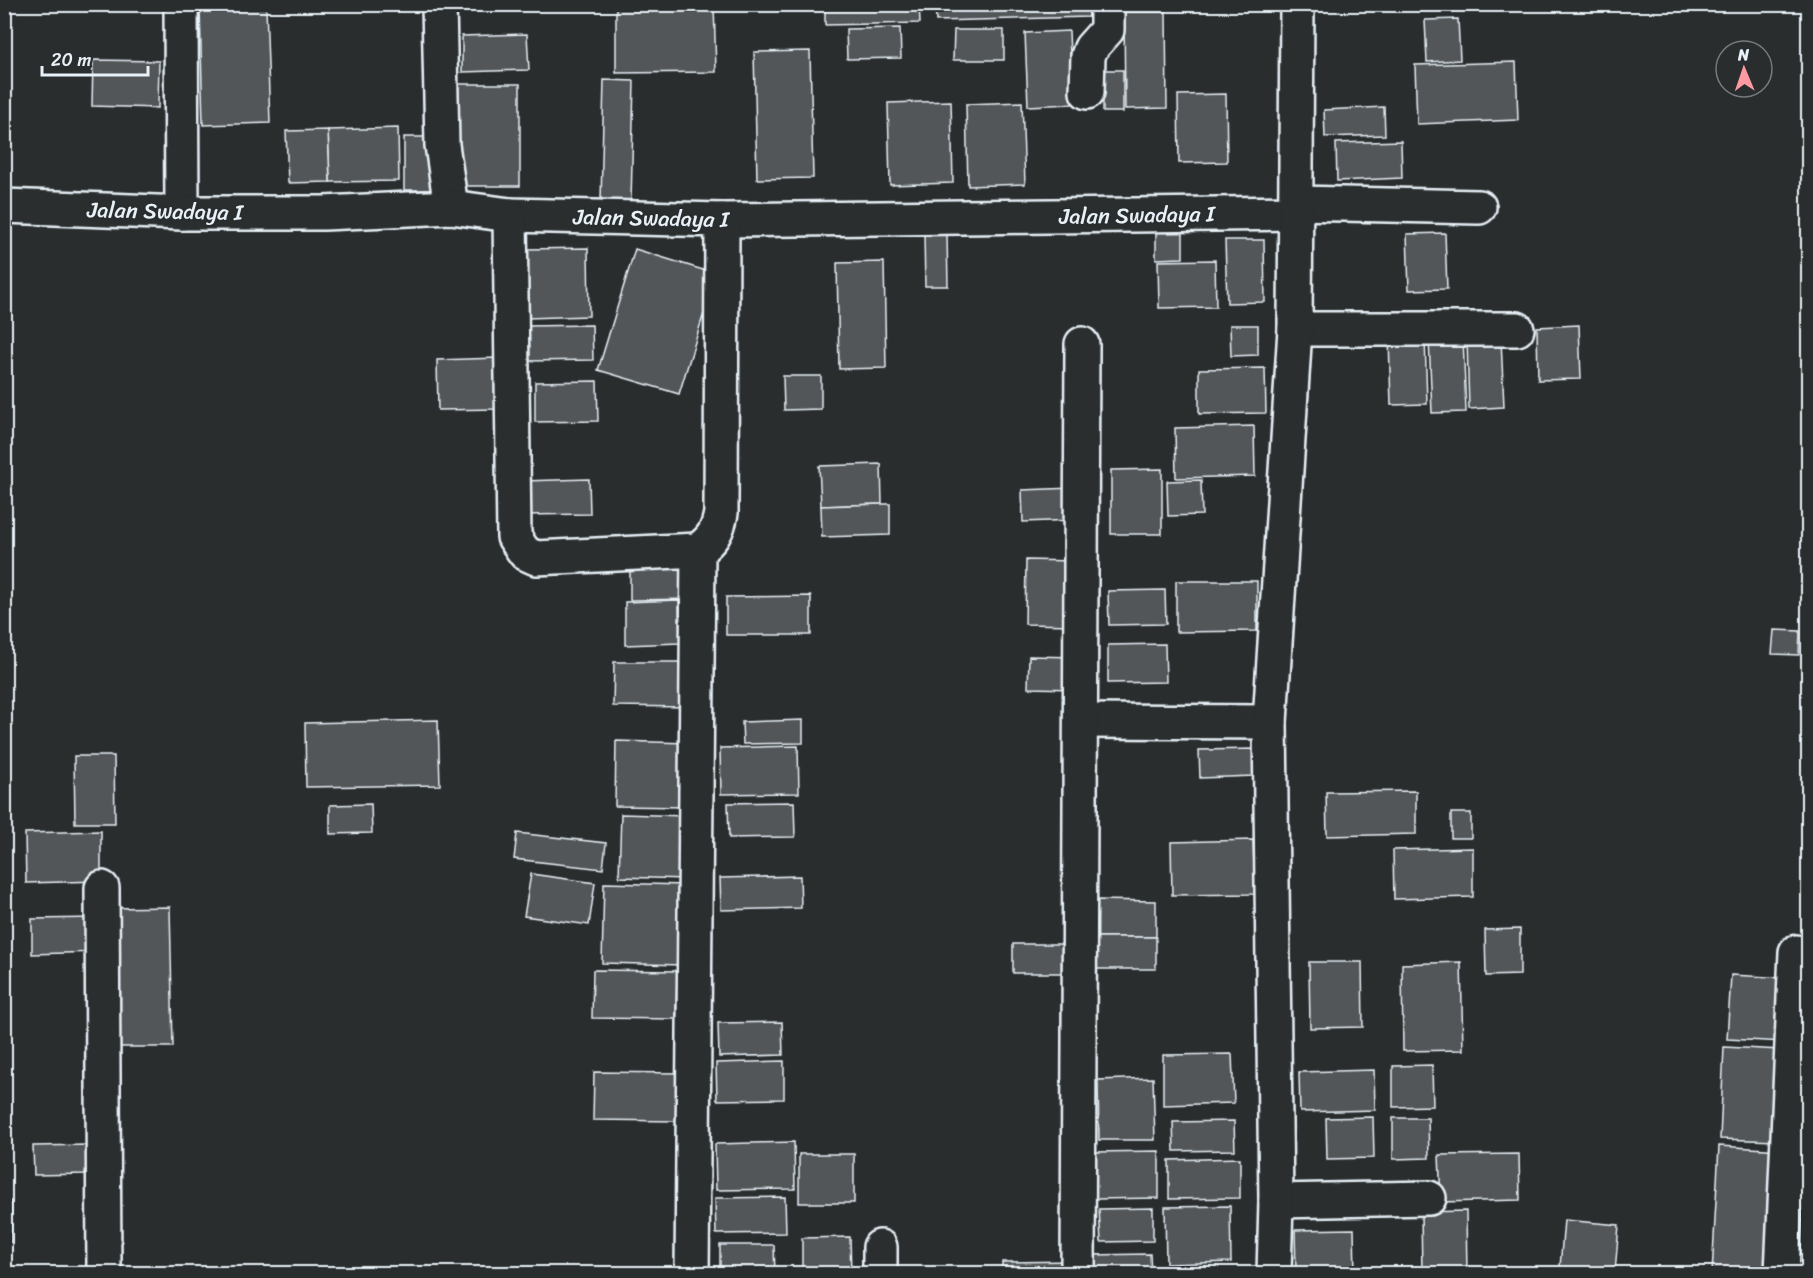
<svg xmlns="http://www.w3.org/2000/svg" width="1813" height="1278" viewBox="0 0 1813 1278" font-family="Sriracha,sans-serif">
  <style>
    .building { fill: #535759; stroke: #e8f1f8; stroke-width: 1.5 }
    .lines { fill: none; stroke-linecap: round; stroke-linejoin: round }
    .minor-casing { stroke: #e8f1f8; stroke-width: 38 }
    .minor { stroke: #2a2d2e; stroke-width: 33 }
    .labels { text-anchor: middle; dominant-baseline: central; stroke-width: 4.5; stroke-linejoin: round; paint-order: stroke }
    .street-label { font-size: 22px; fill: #e8f1f8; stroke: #2a2d2e }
  </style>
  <rect width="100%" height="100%" fill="#2a2d2e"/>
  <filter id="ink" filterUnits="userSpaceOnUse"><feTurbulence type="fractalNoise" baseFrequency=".0167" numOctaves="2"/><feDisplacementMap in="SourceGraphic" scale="12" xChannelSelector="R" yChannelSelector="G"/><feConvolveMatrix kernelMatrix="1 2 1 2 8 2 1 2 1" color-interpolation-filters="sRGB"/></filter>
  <g filter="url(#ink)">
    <g class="building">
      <path d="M 616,4 L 714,4 L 716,72 L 616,73 Z"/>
      <path d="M 825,4 L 919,4 L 920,23 L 825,25 Z"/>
      <path d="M 935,4 L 1089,4 L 1089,17 L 936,21 Z"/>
      <path d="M 266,7 L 270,123 L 203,125 L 200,8 Z"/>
      <path d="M 1124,12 L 1166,12 L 1167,108 L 1125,109 Z"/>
      <path d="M 1458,19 L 1460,60 L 1427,62 L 1425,20 Z"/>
      <path d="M 900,28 L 901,58 L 847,59 L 846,29 Z"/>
      <path d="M 954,30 L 1004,30 L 1004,60 L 953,60 Z"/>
      <path d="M 1069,31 L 1072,104 L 1028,106 L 1025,33 Z"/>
      <path d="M 527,34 L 529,70 L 462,72 L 462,36 Z"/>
      <path d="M 810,51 L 813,178 L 757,179 L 754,52 Z"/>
      <path d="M 93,60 L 159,61 L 158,108 L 92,106 Z"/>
      <path d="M 1516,62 L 1518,120 L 1417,124 L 1415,65 Z"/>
      <rect x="1103" y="70" width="20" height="42"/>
      <path d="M 604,80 L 634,81 L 631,202 L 601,201 Z"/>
      <rect x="456" y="84" width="64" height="102"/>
      <path d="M 4,88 L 7,138 L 4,138 Z"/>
      <path d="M 1226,94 L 1227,162 L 1179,163 L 1178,95 Z"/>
      <path d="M 951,101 L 953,183 L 890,185 L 888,103 Z"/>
      <path d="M 1022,102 L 1025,184 L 968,186 L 966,104 Z"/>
      <path d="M 1384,107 L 1385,135 L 1325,137 L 1324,110 Z"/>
      <path d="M 398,128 L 399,181 L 330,182 L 328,130 Z"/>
      <path d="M 328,130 L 330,182 L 288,183 L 286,131 Z"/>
      <rect x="404" y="137" width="34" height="53"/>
      <path d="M 1401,141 L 1402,178 L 1337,181 L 1336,143 Z"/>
      <path d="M 1183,225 L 1183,258 L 1156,259 L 1156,226 Z"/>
      <path d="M 1445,233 L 1447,289 L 1409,290 L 1407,234 Z"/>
      <path d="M 924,235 L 947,235 L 948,286 L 925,286 Z"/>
      <path d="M 1225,240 L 1264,240 L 1265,302 L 1227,303 Z"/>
      <path d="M 588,248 L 589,316 L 527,318 L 526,249 Z"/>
      <path d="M 635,249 L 716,274 L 679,394 L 598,370 Z"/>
      <path d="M 1215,260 L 1216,307 L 1159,308 L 1158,261 Z"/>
      <path d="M 884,262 L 886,368 L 839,369 L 837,263 Z"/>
      <path d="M 592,325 L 593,360 L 528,361 L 527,326 Z"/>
      <path d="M 1230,325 L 1258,325 L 1258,355 L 1231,356 Z"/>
      <path d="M 1579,325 L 1581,379 L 1538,380 L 1537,327 Z"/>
      <path d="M 1425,337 L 1427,404 L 1391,405 L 1389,338 Z"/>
      <path d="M 1463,337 L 1466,412 L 1432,413 L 1429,338 Z"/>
      <path d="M 1501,339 L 1504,407 L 1469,409 L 1467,340 Z"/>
      <path d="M 498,358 L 499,409 L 438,410 L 437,360 Z"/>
      <path d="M 1265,368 L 1266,413 L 1199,414 L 1199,369 Z"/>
      <path d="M 783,376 L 821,376 L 821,409 L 784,410 Z"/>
      <path d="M 597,381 L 598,421 L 535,422 L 535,382 Z"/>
      <path d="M 1254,426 L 1255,476 L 1176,478 L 1175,428 Z"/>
      <path d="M 881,464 L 882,504 L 821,506 L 819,466 Z"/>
      <path d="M 1162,469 L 1162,534 L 1111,534 L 1111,470 Z"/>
      <path d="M 589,479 L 590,514 L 524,515 L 523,481 Z"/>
      <path d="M 1201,480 L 1202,515 L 1168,516 L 1167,481 Z"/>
      <path d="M 1073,488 L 1074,520 L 1023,522 L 1022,490 Z"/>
      <path d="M 882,504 L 890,504 L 890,535 L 822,537 L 821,506 Z"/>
      <path d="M 1026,560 L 1074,561 L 1073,625 L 1025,624 Z"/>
      <path d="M 694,563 L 695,599 L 630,600 L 630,565 Z"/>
      <path d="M 1176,581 L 1257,581 L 1257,631 L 1176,632 Z"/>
      <path d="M 1165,590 L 1166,624 L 1109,625 L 1108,591 Z"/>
      <path d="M 811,596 L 811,635 L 726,635 L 726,597 Z"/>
      <path d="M 679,600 L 680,643 L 625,645 L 625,602 Z"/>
      <path d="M 1774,630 L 1800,631 L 1799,655 L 1772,654 Z"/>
      <path d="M 1165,644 L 1166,682 L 1108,683 L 1108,645 Z"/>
      <path d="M 1029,656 L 1077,657 L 1077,689 L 1028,688 Z"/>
      <path d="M 614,662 L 687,662 L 686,707 L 613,706 Z"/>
      <path d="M 438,720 L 440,785 L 306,787 L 305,723 Z"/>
      <path d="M 803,720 L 803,743 L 743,744 L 742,722 Z"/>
      <path d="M 616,741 L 688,743 L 687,807 L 615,806 Z"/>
      <path d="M 798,746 L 799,793 L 721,794 L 720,748 Z"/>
      <path d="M 1255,749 L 1255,776 L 1200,778 L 1199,750 Z"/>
      <path d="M 74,756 L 114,756 L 115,823 L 75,823 Z"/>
      <path d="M 1416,791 L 1416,834 L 1327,836 L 1326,792 Z"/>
      <path d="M 794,802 L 795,837 L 729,838 L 728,803 Z"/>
      <path d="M 371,804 L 372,833 L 330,834 L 330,805 Z"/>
      <rect x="1451" y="813" width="20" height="25"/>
      <path d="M 621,814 L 687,816 L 686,879 L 619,877 Z"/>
      <path d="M 101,831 L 101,881 L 26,883 L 25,833 Z"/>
      <path d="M 517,833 L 606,843 L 603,869 L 514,859 Z"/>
      <path d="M 1253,840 L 1255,894 L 1172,895 L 1171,842 Z"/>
      <path d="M 1473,848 L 1473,897 L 1394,899 L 1393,850 Z"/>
      <path d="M 531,874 L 595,883 L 589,925 L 524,916 Z"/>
      <path d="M 800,876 L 801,908 L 721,910 L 720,878 Z"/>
      <path d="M 604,883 L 685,885 L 683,965 L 602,963 Z"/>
      <path d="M 1094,900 L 1156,901 L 1156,937 L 1094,937 Z"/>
      <path d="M 170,907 L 173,1047 L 117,1047 L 115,908 Z"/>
      <path d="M 96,918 L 96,952 L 32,954 L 32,919 Z"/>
      <path d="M 1520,929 L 1520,975 L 1486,976 L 1485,930 Z"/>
      <path d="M 1094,937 L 1156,937 L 1156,969 L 1093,969 Z"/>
      <path d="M 1013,944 L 1067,944 L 1068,973 L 1013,973 Z"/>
      <path d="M 1309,962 L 1362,962 L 1363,1027 L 1310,1028 Z"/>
      <path d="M 1461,962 L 1463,1050 L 1403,1051 L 1402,964 Z"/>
      <path d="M 593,970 L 677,971 L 676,1019 L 592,1018 Z"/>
      <path d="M 1731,975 L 1788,978 L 1785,1042 L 1727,1039 Z"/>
      <path d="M 782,1022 L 783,1055 L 719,1057 L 718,1023 Z"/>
      <path d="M 1724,1047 L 1781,1050 L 1777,1141 L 1720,1139 Z"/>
      <path d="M 1232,1054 L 1234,1103 L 1163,1105 L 1163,1055 Z"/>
      <path d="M 784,1061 L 784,1099 L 717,1100 L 716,1063 Z"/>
      <path d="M 1432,1065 L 1433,1106 L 1393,1107 L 1393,1066 Z"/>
      <path d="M 1374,1070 L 1375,1110 L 1300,1112 L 1299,1072 Z"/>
      <path d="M 594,1072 L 678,1073 L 678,1121 L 593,1120 Z"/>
      <path d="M 1153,1078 L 1155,1140 L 1099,1140 L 1098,1080 Z"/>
      <path d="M 1373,1117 L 1374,1158 L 1327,1159 L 1326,1118 Z"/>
      <path d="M 1393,1118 L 1428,1118 L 1429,1158 L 1393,1159 Z"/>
      <path d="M 1234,1121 L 1235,1150 L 1174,1151 L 1173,1122 Z"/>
      <path d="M 794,1142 L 795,1189 L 716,1190 L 715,1144 Z"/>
      <path d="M 89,1145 L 89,1174 L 34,1175 L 33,1146 Z"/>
      <path d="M 1719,1146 L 1781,1150 L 1774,1274 L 1712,1274 Z"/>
      <path d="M 1159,1151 L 1159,1198 L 1094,1199 L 1093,1152 Z"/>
      <rect x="799" y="1154" width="55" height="49"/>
      <path d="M 1519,1154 L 1520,1200 L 1441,1202 L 1439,1155 Z"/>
      <path d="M 1240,1158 L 1240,1198 L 1169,1199 L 1169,1160 Z"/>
      <path d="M 785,1197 L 786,1233 L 716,1234 L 715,1198 Z"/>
      <rect x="4" y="1201" width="7" height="41"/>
      <path d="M 1230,1206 L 1231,1262 L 1166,1264 L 1165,1207 Z"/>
      <path d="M 1153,1208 L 1153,1241 L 1101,1242 L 1099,1209 Z"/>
      <path d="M 1466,1211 L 1467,1274 L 1422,1274 L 1421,1212 Z"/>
      <path d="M 1564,1220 L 1619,1225 L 1615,1272 L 1560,1267 Z"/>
      <path d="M 1354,1229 L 1355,1273 L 1296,1274 L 1295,1230 Z"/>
      <path d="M 850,1237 L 851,1274 L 802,1274 L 802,1238 Z"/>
      <path d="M 720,1245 L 774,1245 L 775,1274 L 720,1274 Z"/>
      <path d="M 1150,1254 L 1151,1274 L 1088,1274 L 1088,1255 Z"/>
      <path d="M 1074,1261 L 1074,1274 L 1002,1274 L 1002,1262 Z"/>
      <path d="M 1238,1270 L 1238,1274 L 1161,1274 L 1161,1271 Z"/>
    </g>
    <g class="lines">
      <defs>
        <g id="minor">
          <path d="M 181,4 L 182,213"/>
          <path d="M 439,4 L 442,145 L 451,207"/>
          <path d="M 1087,92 L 1088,56 L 1091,48 L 1107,30 L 1107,4"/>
          <path d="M 1297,203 L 1479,207"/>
          <path d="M 4,206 L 182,213 L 324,213 L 451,207 L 510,215 L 722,220 L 1298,213"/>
          <path d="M 510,215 L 514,537 L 525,553 L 536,558 L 698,550 L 692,1274"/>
          <path d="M 1295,329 L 1517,329"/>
          <path d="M 698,550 C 712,540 718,531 721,513 L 722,220"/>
          <path d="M 1081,721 L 1270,722"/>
          <path d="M 102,888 L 104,1274"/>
          <path d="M 1276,1201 L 1429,1198"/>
          <path d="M 880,1274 L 880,1247"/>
          <path d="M 1078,1274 L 1082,344"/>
          <path d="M 1274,1274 L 1276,1201 L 1270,722 L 1295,329 L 1297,4"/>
          <path d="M 1782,1274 L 1796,952"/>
        </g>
      </defs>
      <use href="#minor" class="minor-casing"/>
      <use href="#minor" class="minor"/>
    </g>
  </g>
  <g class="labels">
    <g class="street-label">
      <text transform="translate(165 211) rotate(1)">Jalan Swadaya I</text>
      <text transform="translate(1137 215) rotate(-1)">Jalan Swadaya I</text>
      <text transform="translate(651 218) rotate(1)">Jalan Swadaya I</text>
    </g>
  </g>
  <rect width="1813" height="1278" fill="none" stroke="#2a2d2e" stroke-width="24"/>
  <rect x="12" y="12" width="1789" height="1254" fill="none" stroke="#e8f1f8" stroke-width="2" filter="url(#ink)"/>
  <g transform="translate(1744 69) rotate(358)"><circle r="28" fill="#2a2d2e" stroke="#767b7f" stroke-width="1.5"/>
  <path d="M0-4.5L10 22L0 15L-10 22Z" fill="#ff9aa2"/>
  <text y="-9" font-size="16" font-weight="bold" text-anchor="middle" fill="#e8f1f8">N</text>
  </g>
  <path d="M42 66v9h106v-9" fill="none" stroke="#e8f1f8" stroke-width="3"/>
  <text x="51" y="66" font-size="18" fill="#e8f1f8" stroke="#2a2d2e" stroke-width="4.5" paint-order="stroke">20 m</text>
</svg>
